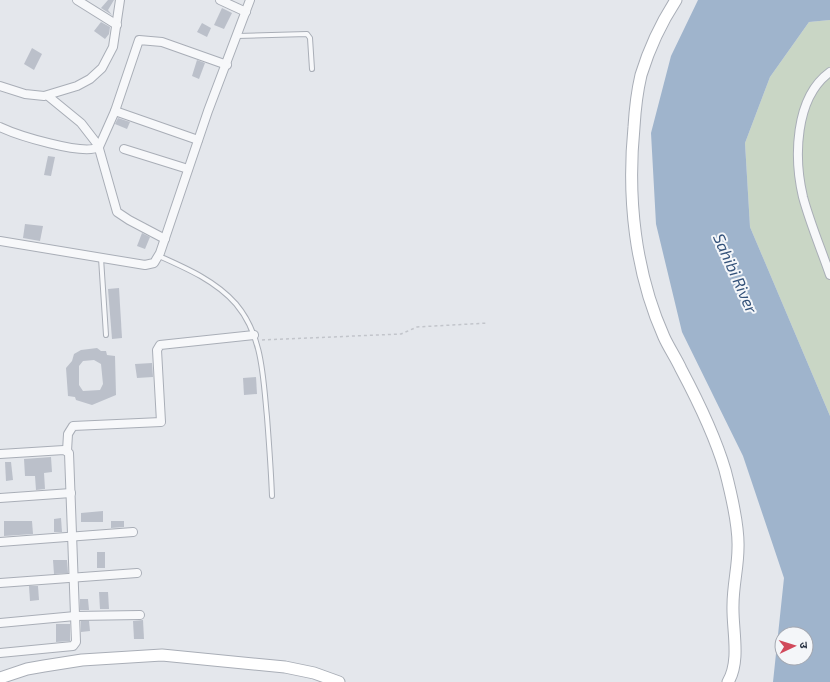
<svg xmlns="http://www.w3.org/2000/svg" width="830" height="682" viewBox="0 0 830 682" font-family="'Exo 2','Noto Sans Devanagari',sans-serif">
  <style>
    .green { fill: #c9d6c5 }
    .water { fill: #9fb4cc; fill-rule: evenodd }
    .building { fill: #bbc0ca; fill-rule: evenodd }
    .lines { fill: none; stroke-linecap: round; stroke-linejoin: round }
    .lane-casing { stroke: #a9aeb7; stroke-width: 6 }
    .street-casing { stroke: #a9aeb7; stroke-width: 10 }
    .secondary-casing { stroke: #a9aeb7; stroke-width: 13 }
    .path { stroke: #c2c5cb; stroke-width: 1.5; stroke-dasharray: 3 3; stroke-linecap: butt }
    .lane { stroke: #f7f8fa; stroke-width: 4 }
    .street { stroke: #f7f8fa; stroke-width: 8 }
    .secondary { stroke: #fff; stroke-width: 11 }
    .labels { text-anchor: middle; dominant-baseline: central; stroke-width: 4; stroke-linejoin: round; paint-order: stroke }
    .water-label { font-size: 16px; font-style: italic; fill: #34527a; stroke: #f4f6f9 }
  </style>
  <rect width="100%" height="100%" fill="#e4e7ec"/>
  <path class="green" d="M 830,20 L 830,416 L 750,227 L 745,143 L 770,77 L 809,22 Z"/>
  <path class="water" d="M 698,0 L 830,0 L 830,20 L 809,22 L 770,77 L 745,143 L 750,227 L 830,416 L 830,682 L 773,682 L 784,578 L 743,456 L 682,332 L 656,224 L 651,133 L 671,56 ZM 782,634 L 806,634 L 806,658 L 782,658 Z"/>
  <g class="building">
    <path d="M 108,0 L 114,0 L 108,10 L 112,15 L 101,8 Z"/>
    <path d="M 222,8 L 232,13 L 224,29 L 214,25 Z"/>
    <path d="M 101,22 L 110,27 L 109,34 L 105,39 L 94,31 Z"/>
    <path d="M 202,23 L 211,28 L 207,37 L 197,32 Z"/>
    <path d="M 32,48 L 42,54 L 34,70 L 24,64 Z"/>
    <path d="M 197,60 L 205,63 L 199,79 L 192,76 Z"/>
    <path d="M 118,118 L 130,122 L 127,129 L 115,124 Z"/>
    <path d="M 48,156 L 55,157 L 51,176 L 44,175 Z"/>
    <path d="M 25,224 L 43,226 L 40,241 L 23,238 Z"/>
    <path d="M 142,233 L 150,237 L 145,249 L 137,246 Z"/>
    <path d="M 119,288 L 122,338 L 112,339 L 108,289 Z"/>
    <path d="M 97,348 L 101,351 L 106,351 L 107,355 L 115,356 L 116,395 L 92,405 L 76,400 L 75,397 L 68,396 L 66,368 L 72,361 L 74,354 L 81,350 ZM 94,360 L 101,364 L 103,384 L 100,390 L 83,391 L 79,385 L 79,366 L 83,361 Z"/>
    <path d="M 152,363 L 153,377 L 137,378 L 135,364 Z"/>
    <path d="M 256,377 L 257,394 L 244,395 L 243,378 Z"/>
    <path d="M 51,457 L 52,472 L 44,473 L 45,489 L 36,490 L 35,476 L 25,476 L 24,459 Z"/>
    <path d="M 5,462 L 11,462 L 13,480 L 6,481 Z"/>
    <path d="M 103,511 L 103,522 L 81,522 L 81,513 Z"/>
    <path d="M 61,518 L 62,532 L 54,532 L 54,519 Z"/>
    <path d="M 4,521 L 32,521 L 33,534 L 4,536 Z"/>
    <path d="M 111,521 L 124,521 L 124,527 L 111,528 Z"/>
    <rect x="97" y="552" width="8" height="16"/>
    <path d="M 53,560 L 67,560 L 68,573 L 54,574 Z"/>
    <path d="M 29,586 L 38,586 L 39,600 L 30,601 Z"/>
    <path d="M 99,592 L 108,592 L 109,609 L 100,609 Z"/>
    <path d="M 80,599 L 88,599 L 89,610 L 80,610 Z"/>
    <path d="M 143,620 L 144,639 L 134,639 L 133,621 Z"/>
    <path d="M 81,621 L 89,621 L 90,631 L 81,632 Z"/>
    <path d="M 56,624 L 70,624 L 70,641 L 56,642 Z"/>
  </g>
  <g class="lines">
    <defs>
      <g id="lane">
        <path d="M 237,36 L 307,34 L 310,38 L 312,69"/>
        <path d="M 159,256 C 186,268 216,281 236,304 C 263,336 263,378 267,417 C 269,443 271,470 272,496"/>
        <path d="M 101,258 L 106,335"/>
      </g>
      <g id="street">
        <path d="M 77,0 L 117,25"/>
        <path d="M 220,0 L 246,12"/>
        <path d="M 830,72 C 794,98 794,159 803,197 C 810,223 821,249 830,275"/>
        <path d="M 0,86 L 25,94 L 44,96 L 77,86 L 90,79 L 102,68 L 113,47 L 120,0"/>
        <path d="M 48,96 L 81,123 L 98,145 L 117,212 L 129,220 L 165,239"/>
        <path d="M 115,111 L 198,140"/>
        <path d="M 0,127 C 17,135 83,156 99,147 L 115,111 L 139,40 L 162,42 L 227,65"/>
        <path d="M 124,149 L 188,169"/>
        <path d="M 0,241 L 145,265 L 154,263 L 160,253 L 208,111 L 250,0"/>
        <path d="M 67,451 L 68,434 L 73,426 L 161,422 L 157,350 L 160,345 L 254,335"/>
        <path d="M 0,454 L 64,450 L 69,453 L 76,642 L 73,646 L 0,653"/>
        <path d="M 0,498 L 71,493"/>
        <path d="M 0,542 L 133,532"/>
        <path d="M 0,583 L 137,573"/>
        <path d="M 0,623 L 75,616 L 140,615"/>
      </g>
      <g id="secondary">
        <path d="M 676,0 C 661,23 649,49 641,75 C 637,92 635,110 634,127 C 627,198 635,272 664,337 C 669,348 676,358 681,369 C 698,401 715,436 725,470 C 731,493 739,525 738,548 C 738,567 733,585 733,605 C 732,629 741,660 728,682"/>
        <path d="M 0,678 L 27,669 L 44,666 L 82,660 L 162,655 L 285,667 L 314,673 L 339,682"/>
      </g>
    </defs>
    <use href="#lane" class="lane-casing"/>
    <use href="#street" class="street-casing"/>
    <use href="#secondary" class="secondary-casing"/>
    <path class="path" d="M 262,340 L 401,334 L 417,327 L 488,323"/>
    <use href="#lane" class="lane"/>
    <use href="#street" class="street"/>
    <use href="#secondary" class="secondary"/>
  </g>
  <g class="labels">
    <g class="water-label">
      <text transform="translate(736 273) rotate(66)">Sahibi River</text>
    </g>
  </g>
  <g transform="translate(794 646) rotate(86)"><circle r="19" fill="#f4f6f9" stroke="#a4a8b1"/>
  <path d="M0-3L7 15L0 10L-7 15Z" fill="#d1495b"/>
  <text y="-6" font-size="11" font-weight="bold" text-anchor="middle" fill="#2b3445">उ</text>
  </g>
</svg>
